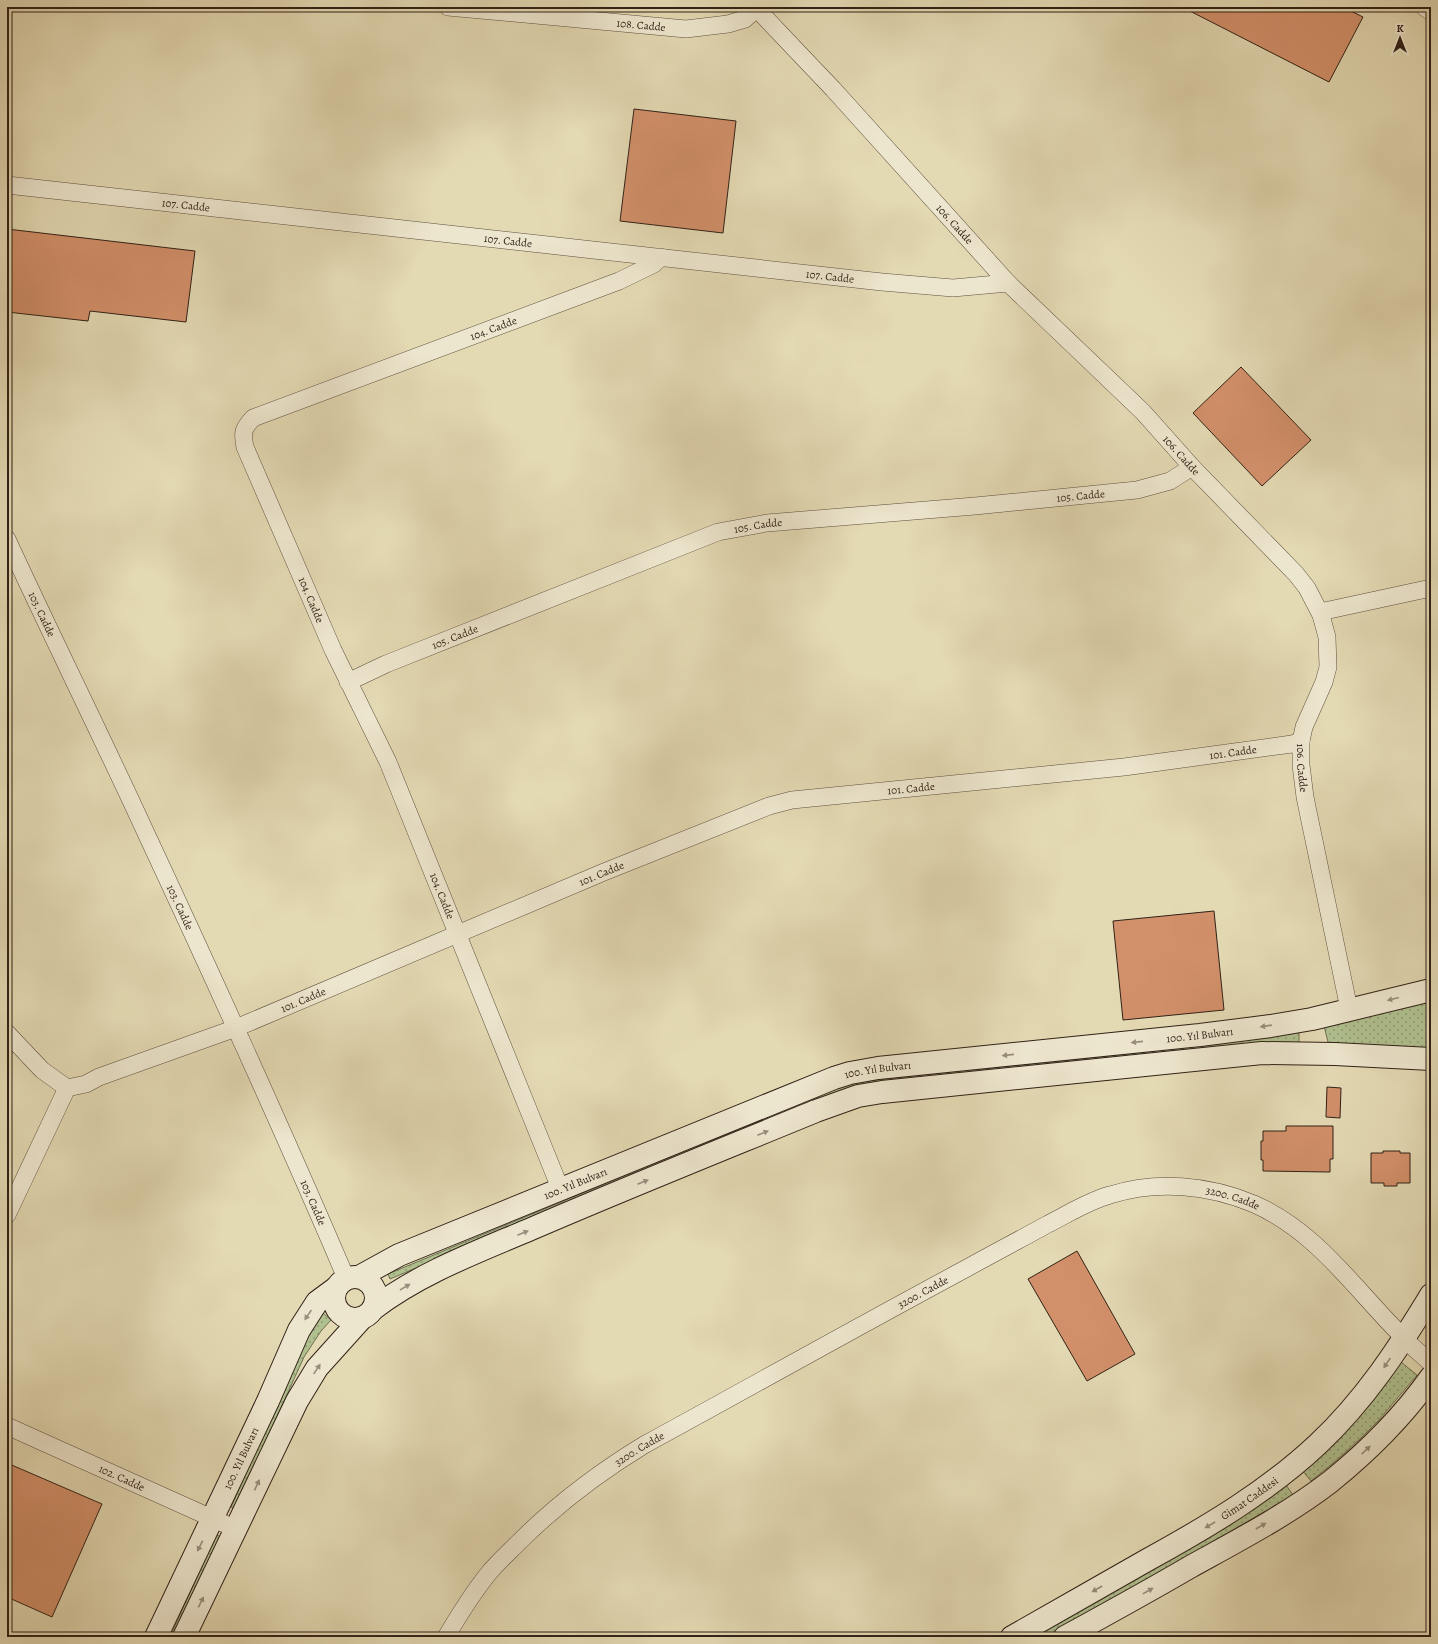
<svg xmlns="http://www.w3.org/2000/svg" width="1438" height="1644" viewBox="0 0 1438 1644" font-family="Alegreya,serif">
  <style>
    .grass { fill: url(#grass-dots); stroke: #707053 }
    .building { fill: #d2906a; stroke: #312117 }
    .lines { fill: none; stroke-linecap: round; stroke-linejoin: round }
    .street-casing { stroke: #5e4f3e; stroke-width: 18 }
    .secondary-casing { stroke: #312117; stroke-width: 24 }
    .street { stroke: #ede6ce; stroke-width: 17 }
    .secondary { stroke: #ede6ce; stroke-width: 22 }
    .oneway { fill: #988d7c }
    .labels { text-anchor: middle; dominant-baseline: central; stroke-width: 3.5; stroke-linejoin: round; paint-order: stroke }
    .street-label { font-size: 11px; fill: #312117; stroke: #ede6ce }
  </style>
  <defs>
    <pattern id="grass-dots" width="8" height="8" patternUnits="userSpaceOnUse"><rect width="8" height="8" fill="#b0c08f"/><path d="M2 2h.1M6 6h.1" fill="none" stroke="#909c74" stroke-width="1.8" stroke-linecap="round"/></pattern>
  </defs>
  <rect width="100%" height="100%" fill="#e3d9b3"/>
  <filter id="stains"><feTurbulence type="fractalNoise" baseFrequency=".005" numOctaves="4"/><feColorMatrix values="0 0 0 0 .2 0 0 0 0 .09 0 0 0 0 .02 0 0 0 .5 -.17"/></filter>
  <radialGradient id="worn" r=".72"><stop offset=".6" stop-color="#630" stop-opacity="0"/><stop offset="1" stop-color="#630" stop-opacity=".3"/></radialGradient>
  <g class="grass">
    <path d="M 1425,1000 L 1431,1019 L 1431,1049 L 1329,1046 L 1324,1026 Z"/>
    <path d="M 1299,1031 L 1299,1045 L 855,1088 L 565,1205 L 390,1279 L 388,1274 L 840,1086 L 860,1082 C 1007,1065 1154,1055 1299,1031 Z"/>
    <path d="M 323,1313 L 331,1320 L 321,1331 L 304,1357 L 235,1509 L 231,1507 L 302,1348 L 311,1328 Z"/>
    <path d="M 1401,1362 L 1417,1375 C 1404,1390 1392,1405 1379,1420 C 1358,1442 1335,1462 1311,1481 L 1302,1470 L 1372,1399 Z"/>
    <path d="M 1286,1485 L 1293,1495 L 1145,1581 L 1045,1637 L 1030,1637 Z"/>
    <path d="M 216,1535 L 222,1537 L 176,1637 L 170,1637 Z"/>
  </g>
  <g class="building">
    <path d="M 1182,7 L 1343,7 L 1363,17 L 1329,82 Z"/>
    <path d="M 634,109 L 736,121 L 723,233 L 620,221 Z"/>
    <path d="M 7,229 L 195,251 L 186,322 L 90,311 L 88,321 L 7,312 Z"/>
    <path d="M 1241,367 L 1311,440 L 1262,486 L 1193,413 Z"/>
    <path d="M 1214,911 L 1224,1010 L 1123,1020 L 1113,921 Z"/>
    <path d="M 1327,1087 L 1341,1088 L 1340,1118 L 1326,1117 Z"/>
    <path d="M 1286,1126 L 1333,1126 L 1333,1159 L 1330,1159 L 1330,1172 L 1263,1171 L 1263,1160 L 1261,1160 L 1261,1141 L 1263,1141 L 1263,1131 L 1286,1131 Z"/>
    <path d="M 1383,1151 L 1400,1151 L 1400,1153 L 1410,1153 L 1410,1183 L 1397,1183 L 1397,1186 L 1384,1186 L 1384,1183 L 1371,1183 L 1371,1153 L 1383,1153 Z"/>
    <path d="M 1077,1251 L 1135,1354 L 1087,1381 L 1028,1279 Z"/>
    <path d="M 7,1463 L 102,1504 L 52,1617 L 7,1597 Z"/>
  </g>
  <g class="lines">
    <defs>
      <g id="street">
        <path id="s1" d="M 448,7 L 686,29 L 728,24 L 745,19 L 757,8"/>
        <path id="s2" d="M 755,7 L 833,89 L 1008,283 L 1143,412 L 1192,467 L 1296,574 L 1307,588 L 1321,615 L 1327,637 L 1328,667 L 1324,682 L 1304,727 L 1301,741 L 1301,765 L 1305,797 L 1349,1009"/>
        <path d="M 1424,7 L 1431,12"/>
        <path id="s3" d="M 7,185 L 882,282 L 953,288 L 1008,283"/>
        <path id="s4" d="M 7,539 C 52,637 100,733 145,831 C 214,979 282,1128 346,1278"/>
        <path d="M 1320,612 L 1431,588"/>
        <path id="s5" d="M 348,682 L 386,664 L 718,532 L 767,523 L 975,506 L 1137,490 L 1170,481 L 1192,467"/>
        <path d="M 7,1033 L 42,1070 L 67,1088"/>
        <path id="s6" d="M 560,1188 L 388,762 L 333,650 L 245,447 C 242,432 243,429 253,418 L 619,281 L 654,264 L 661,257"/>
        <path id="s7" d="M 7,1215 L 67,1088 L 86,1084 L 99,1077 L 236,1028 L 604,872 L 769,806 L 792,800 L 1124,767 L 1292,744 L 1301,741"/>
        <path id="s8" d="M 7,1426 L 236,1529"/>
        <path id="s9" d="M 446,1637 C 459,1615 472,1594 488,1574 C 497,1563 508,1553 518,1543 C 556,1505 598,1473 644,1445 C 752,1386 859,1326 967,1268 C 994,1253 1021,1239 1048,1224 C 1068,1214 1088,1201 1110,1195 C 1157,1180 1209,1185 1254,1204 C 1318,1232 1356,1291 1404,1338 C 1412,1347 1422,1355 1431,1363"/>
      </g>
      <g id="secondary">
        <circle cx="355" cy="1298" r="21"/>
        <path id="s10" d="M 359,1277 L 399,1255 L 834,1078 L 850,1073 L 878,1068 L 1200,1035 L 1271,1026 L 1312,1019 L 1431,990"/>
        <path d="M 373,1309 C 420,1273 477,1252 531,1229 C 626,1188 721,1150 816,1111 L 858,1096 L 882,1092 L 1262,1053 L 1335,1054 L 1431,1059"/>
        <path id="s11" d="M 156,1637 L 268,1401 L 299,1330 L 317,1302 L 336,1288"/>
        <path d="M 184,1637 L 297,1401 L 317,1368 L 362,1318"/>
        <path id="s12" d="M 1012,1637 C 1058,1611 1103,1585 1149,1559 C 1209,1526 1268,1491 1318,1444 C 1364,1401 1399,1348 1431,1295"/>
        <path d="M 1065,1637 C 1107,1614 1149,1591 1190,1567 C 1237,1541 1287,1515 1330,1482 C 1366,1453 1404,1415 1431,1377"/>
      </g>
    </defs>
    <use href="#street" class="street-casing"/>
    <use href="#secondary" class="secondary-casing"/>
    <use href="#street" class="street"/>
    <use href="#secondary" class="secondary"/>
  </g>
  <defs><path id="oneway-solid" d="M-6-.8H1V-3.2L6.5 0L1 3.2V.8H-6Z"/></defs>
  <g class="oneway">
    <use href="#oneway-solid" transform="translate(1393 999) rotate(166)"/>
    <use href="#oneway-solid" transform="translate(1266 1026) rotate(172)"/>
    <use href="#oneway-solid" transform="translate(1137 1042) rotate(174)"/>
    <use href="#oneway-solid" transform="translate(1008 1055) rotate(174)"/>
    <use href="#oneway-solid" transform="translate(763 1133) rotate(-22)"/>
    <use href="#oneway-solid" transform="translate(643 1182) rotate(-23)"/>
    <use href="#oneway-solid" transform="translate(523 1233) rotate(-23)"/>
    <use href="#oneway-solid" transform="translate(405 1287) rotate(-31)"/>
    <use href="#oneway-solid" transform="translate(308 1315) rotate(124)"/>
    <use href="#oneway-solid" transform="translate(1387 1363) rotate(124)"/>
    <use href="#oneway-solid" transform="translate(317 1369) rotate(-56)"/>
    <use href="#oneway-solid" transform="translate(1366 1450) rotate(-43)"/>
    <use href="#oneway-solid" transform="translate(257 1485) rotate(-65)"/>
    <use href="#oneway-solid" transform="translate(1210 1525) rotate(150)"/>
    <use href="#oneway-solid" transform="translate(1261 1526) rotate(-30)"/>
    <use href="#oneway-solid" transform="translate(200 1546) rotate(116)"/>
    <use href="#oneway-solid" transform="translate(1097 1589) rotate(150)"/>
    <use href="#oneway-solid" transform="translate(1148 1591) rotate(-29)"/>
    <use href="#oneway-solid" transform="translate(201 1602) rotate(-64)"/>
  </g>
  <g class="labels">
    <g class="street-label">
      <text stroke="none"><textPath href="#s1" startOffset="194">108. Cadde</textPath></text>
      <text stroke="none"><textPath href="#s3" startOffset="180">107. Cadde</textPath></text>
      <text stroke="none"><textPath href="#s2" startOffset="295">106. Cadde</textPath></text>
      <text stroke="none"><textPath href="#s3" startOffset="504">107. Cadde</textPath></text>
      <text stroke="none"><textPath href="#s3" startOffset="828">107. Cadde</textPath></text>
      <text stroke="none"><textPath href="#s6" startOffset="1094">104. Cadde</textPath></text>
      <text stroke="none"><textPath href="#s2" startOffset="619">106. Cadde</textPath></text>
      <text stroke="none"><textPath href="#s5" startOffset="764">105. Cadde</textPath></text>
      <text stroke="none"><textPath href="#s5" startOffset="440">105. Cadde</textPath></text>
      <text transform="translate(311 600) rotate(67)">104. Cadde</text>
      <text stroke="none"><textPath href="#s4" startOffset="83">103. Cadde</textPath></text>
      <text stroke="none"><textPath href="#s5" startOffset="116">105. Cadde</textPath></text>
      <text stroke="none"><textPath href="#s7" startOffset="1365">101. Cadde</textPath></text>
      <text stroke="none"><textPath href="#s2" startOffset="991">106. Cadde</textPath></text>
      <text stroke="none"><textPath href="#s7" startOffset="1041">101. Cadde</textPath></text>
      <text stroke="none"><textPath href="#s7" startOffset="717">101. Cadde</textPath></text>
      <text transform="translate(442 896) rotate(68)">104. Cadde</text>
      <text stroke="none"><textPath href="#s4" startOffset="407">103. Cadde</textPath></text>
      <text stroke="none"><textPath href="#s7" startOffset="393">101. Cadde</textPath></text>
      <text stroke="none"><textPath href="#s10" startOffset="884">100. Yıl Bulvarı</textPath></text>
      <text stroke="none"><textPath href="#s10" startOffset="560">100. Yıl Bulvarı</textPath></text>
      <text stroke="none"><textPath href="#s10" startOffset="236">100. Yıl Bulvarı</textPath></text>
      <text stroke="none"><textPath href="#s9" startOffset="933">3200. Cadde</textPath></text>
      <text stroke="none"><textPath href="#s4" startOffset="731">103. Cadde</textPath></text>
      <text stroke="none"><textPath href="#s9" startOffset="597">3200. Cadde</textPath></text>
      <text stroke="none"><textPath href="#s9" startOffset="273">3200. Cadde</textPath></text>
      <text stroke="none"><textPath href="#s11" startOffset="198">100. Yıl Bulvarı</textPath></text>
      <text stroke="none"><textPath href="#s8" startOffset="126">102. Cadde</textPath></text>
      <text stroke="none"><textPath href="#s12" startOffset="275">Gimat Caddesi</textPath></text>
    </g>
  </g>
  <rect width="1438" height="1644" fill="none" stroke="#e3d9b3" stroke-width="24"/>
  <rect x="8" y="8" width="1422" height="1628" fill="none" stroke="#312117" stroke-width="2"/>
  <rect x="12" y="12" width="1414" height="1620" fill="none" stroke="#312117"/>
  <g transform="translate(1400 38)" stroke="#ede6ce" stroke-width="3" paint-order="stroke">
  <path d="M0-3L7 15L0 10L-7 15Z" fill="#312117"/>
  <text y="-6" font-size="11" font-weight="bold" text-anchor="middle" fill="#312117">K</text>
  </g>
  <rect width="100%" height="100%" filter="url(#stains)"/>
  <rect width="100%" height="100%" fill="url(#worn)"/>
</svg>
